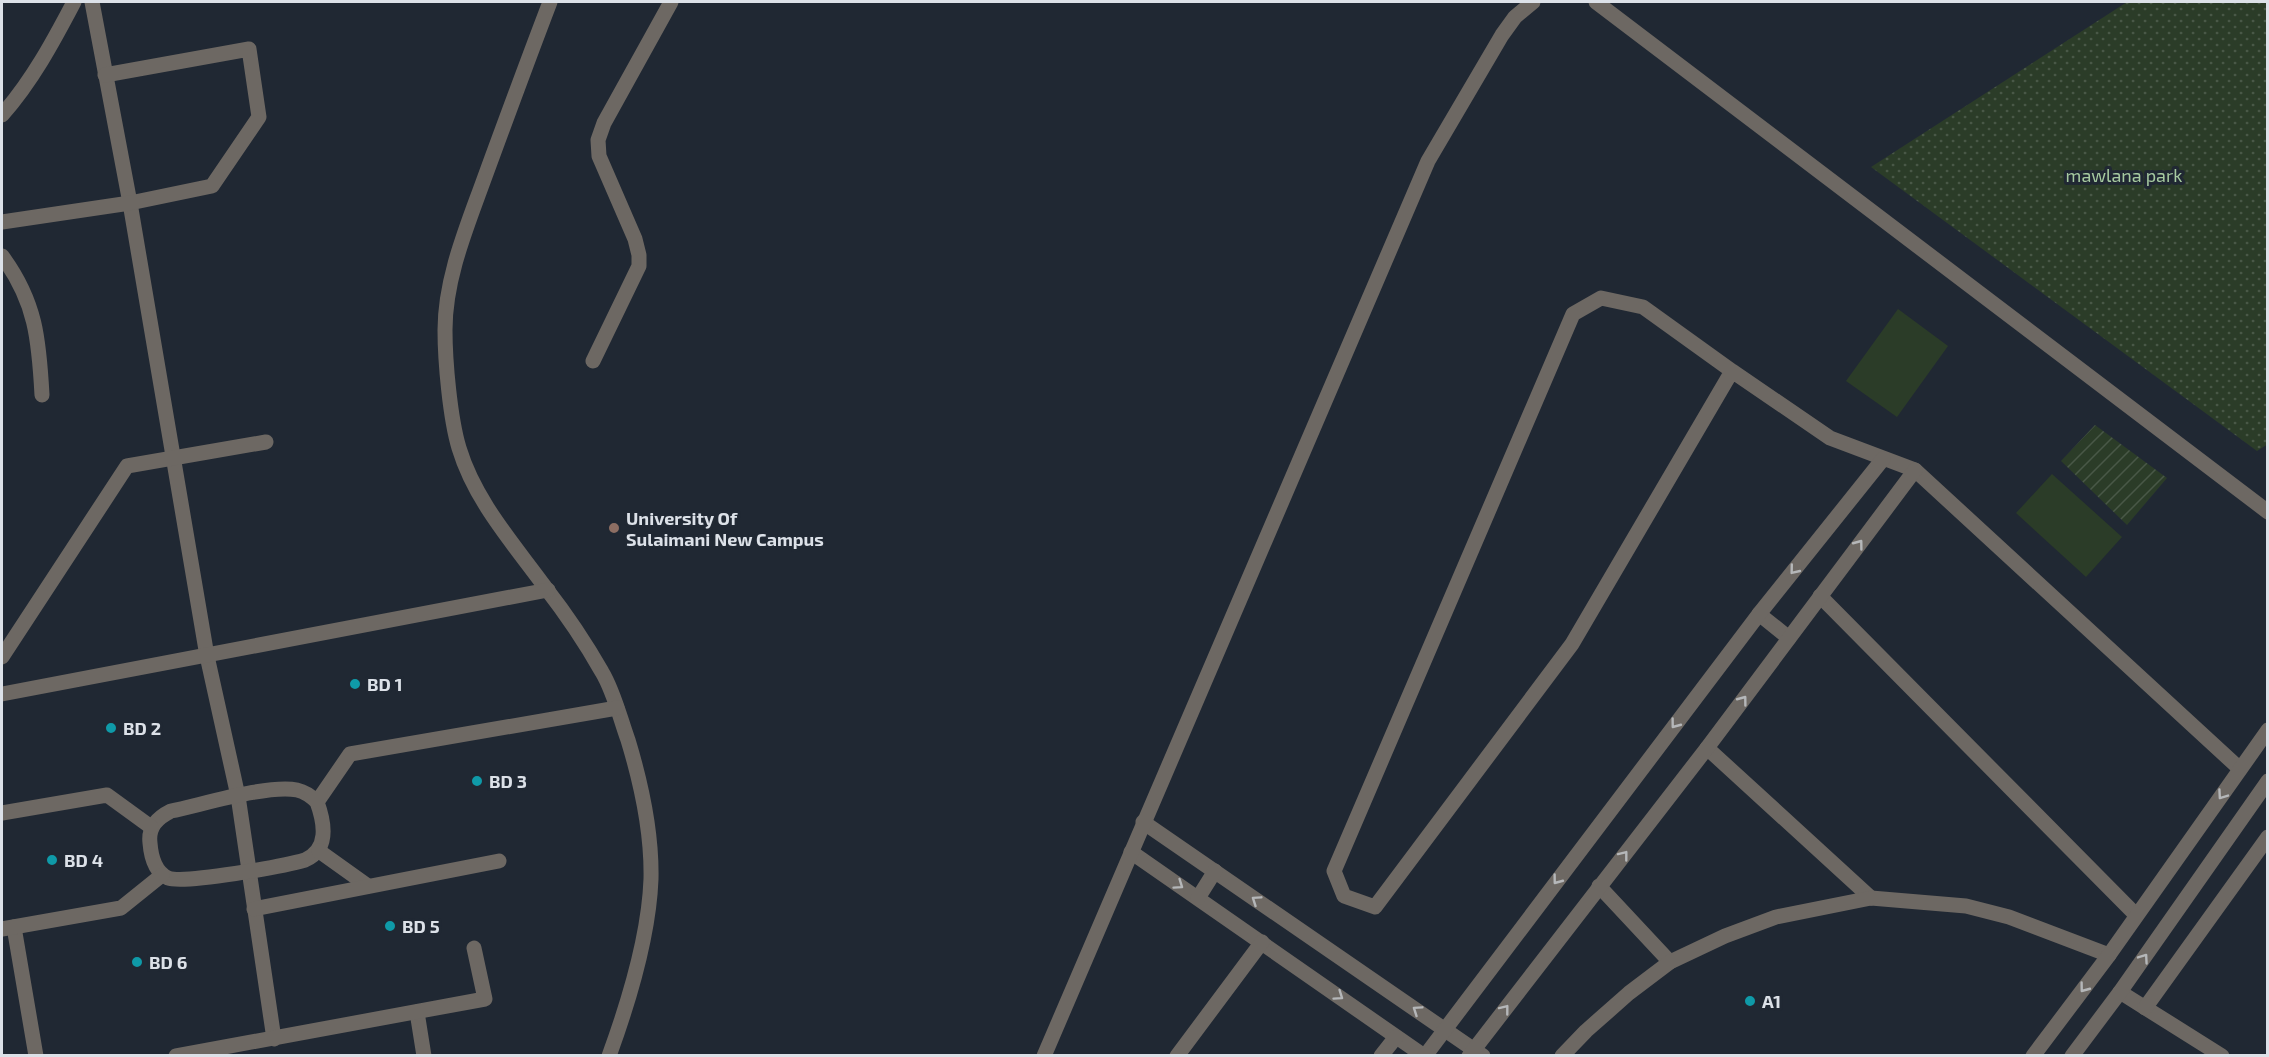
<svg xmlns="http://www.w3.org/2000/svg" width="2269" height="1057" viewBox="0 0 2269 1057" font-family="'Exo 2',sans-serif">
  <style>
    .grass { fill: url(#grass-dots) }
    .garden { fill: url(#garden-furrows) }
    .pitch { fill: #2b3c28 }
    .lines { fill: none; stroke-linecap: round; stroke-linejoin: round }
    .minor { stroke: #6d6863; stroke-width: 15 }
    .oneway { stroke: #b5b7b9 }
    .education-dot { fill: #8d6e63; stroke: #202833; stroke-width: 2 }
    .culture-dot { fill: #0f9aa8; stroke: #202833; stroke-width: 2 }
    .labels { text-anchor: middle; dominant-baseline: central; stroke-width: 6; stroke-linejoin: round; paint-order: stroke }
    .park-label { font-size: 18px; fill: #a6caa0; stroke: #202833 }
    .poi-label { font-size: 18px; font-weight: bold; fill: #dce1e8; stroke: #202833; text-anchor: start }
  </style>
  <defs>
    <pattern id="grass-dots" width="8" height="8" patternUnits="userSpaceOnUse" patternTransform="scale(1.5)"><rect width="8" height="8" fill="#2b3c28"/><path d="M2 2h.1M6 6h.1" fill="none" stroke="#495847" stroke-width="1.8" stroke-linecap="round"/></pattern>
    <pattern id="garden-furrows" width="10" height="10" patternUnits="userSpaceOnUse" patternTransform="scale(1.5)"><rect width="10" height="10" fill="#2b3c28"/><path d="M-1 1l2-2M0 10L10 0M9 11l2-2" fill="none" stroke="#495847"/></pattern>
  </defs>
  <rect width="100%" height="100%" fill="#202833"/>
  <path class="grass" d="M 2127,2 L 2267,2 L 2268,444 L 2257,451 L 1871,167 Z"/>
  <path class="garden" d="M 2095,425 L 2167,478 L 2127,525 L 2061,461 Z"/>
  <g class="pitch">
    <path d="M 1898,309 L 1948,346 L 1897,417 L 1846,381 Z"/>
    <path d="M 2052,474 L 2122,537 L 2086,577 L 2016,513 Z"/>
  </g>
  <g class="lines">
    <g class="minor">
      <path d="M 92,2 L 130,203 L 207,656 L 238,796 L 274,1039"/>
      <path d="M 550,2 C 527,62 505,122 483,182 C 466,229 445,279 445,330 C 445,361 450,418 459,448 C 475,501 513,543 545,587 C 566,614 585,642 602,672 C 614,692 620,718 628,740 C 642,786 652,832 651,879 C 649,934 628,1004 609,1056"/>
      <path d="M 1596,2 L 2268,512"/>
      <path d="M 2,115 C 32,81 53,42 74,2"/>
      <path d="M 2,222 L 130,203 L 212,186 L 259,117 L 249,49 L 105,75"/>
      <path d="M 2,256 C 36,302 39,340 42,395"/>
      <path d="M 593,361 L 639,266 L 639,255 L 635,239 L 599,156 L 598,140 L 604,123 L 671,2"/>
      <path d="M 1732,371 L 1572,644 L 1375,907 L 1344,896 L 1334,871 L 1573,314 L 1601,298 L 1643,307 L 1732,371 L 1830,438 L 1915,470 L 2240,769"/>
      <path d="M 1820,596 L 2136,915"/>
      <path d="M 1759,614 L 1789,638"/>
      <path d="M 2,657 L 127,466 L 266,442"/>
      <path d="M 2,694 L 548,590"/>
      <path d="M 1707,748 L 1871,898"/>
      <path d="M 317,802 C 325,824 329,849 305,860 C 285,866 185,884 168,878 C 155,872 151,856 150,843 C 148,827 157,818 171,811 C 201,805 269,784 297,790 C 306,792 311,796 317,802 L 350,754 L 617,708"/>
      <path d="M 2,813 L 107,795 L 151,827"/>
      <path d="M 1143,822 L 1483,1056"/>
      <path d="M 319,851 L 368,886"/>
      <path d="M 1131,852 L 1424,1056"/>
      <path d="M 1599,886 L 1670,962"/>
      <path d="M 1198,898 L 1215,871"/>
      <path d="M 254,909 L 499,861"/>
      <path d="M 14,927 L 36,1056"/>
      <path d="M 2,929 L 121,908 L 162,875"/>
      <path d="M 2120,992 L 2222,1056"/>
      <path d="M 2145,1008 L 2268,837"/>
      <path d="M 417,1012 L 424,1056"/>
      <path d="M 176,1056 L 485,999 L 474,948"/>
      <path d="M 1044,1056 L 1428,161 L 1502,35 L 1515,17 L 1533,2"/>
      <path d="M 1177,1056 L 1262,942"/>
      <path d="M 1381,1056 L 1396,1037"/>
      <path d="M 1425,1056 L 1759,614 L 1883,459"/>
      <path d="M 1469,1056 L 1707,748 L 1915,470"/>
      <path d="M 1562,1056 L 1586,1031 L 1629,993 L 1670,962 L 1725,936 L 1776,917 L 1871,898 L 1966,906 L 2009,917 L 2109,955"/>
      <path d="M 2033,1056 L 2109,955 L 2268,730"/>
      <path d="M 2072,1056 L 2120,992 L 2268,781"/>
    </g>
  </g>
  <defs><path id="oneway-chevron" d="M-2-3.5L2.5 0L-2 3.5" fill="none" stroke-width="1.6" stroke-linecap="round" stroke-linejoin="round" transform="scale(1.5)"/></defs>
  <g class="oneway">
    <use href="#oneway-chevron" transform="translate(1859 544) rotate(-53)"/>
    <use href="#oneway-chevron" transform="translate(1794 570) rotate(129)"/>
    <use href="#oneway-chevron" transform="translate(1743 700) rotate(-53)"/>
    <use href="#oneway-chevron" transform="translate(1675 724) rotate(127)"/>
    <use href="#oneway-chevron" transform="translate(2222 795) rotate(125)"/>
    <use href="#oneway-chevron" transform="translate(1624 855) rotate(-52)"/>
    <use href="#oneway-chevron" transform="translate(1557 880) rotate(127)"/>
    <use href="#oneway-chevron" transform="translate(1179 885) rotate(35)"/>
    <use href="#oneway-chevron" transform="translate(1256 900) rotate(-146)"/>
    <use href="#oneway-chevron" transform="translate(2144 958) rotate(-55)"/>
    <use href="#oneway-chevron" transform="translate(2084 988) rotate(127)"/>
    <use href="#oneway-chevron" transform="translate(1339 996) rotate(35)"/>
    <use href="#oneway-chevron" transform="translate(1505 1009) rotate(-52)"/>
    <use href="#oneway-chevron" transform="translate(1417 1010) rotate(-146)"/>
  </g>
  <circle class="education-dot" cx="614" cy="528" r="6"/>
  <g class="culture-dot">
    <circle cx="355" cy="684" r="6"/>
    <circle cx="111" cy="728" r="6"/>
    <circle cx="477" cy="781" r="6"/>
    <circle cx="52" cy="860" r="6"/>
    <circle cx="390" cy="926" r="6"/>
    <circle cx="137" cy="962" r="6"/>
    <circle cx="1750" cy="1001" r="6"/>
  </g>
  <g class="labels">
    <g class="park-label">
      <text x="2124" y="175">mawlana park</text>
    </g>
    <g class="poi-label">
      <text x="626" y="518">University Of<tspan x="626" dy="21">Sulaimani New Campus</tspan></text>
      <text x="367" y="684">BD 1</text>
      <text x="123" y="728">BD 2</text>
      <text x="489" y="781">BD 3</text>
      <text x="64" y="860">BD 4</text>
      <text x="402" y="926">BD 5</text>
      <text x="149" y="962">BD 6</text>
      <text x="1762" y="1001">A1</text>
    </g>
  </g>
  <rect width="2269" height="1057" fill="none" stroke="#dce1e8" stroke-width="6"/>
</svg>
